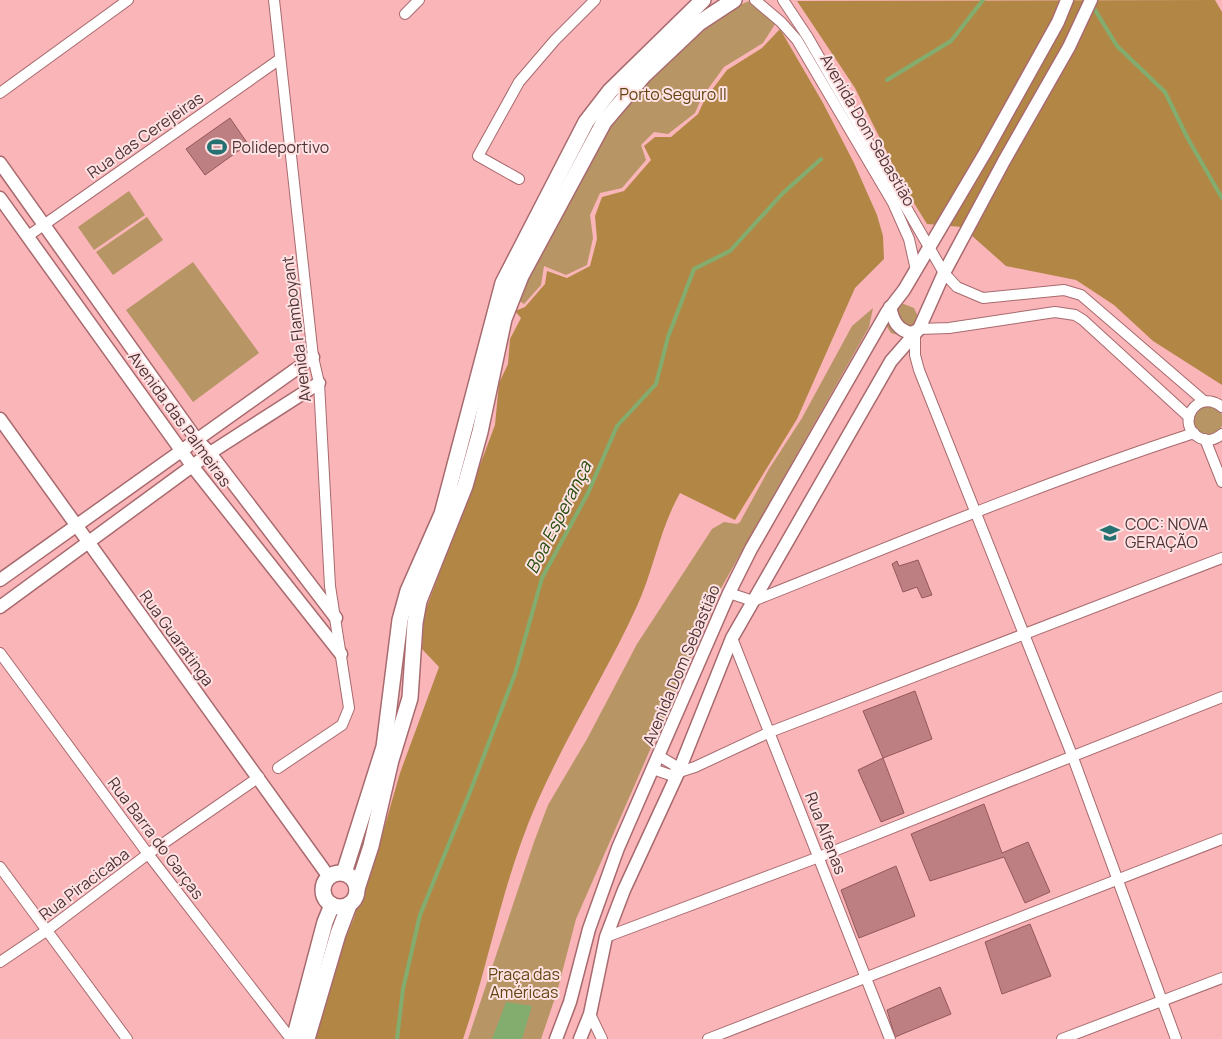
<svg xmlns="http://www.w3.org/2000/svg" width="1222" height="1039" viewBox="0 0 1222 1039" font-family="Manrope,sans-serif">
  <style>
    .green { fill: #b79565 }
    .forest { fill: #b28746 }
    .water { fill: #83ad6f }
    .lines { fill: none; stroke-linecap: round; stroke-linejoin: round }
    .stream { stroke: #83ad6f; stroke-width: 4 }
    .building { fill: #be7f82; stroke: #94585c }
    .minor-casing { stroke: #a86a6e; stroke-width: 12 }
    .tertiary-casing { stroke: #a86a6e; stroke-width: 15 }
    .secondary-casing { stroke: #a86a6e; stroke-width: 18 }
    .minor { stroke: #fff; stroke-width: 10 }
    .tertiary { stroke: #fff; stroke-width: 12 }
    .secondary { stroke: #fff; stroke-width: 15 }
    .labels { text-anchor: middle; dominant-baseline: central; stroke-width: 4; stroke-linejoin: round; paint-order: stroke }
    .park-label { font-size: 16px; fill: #624411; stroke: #ffe2e3 }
    .street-label { font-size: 16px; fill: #4f3435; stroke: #ffe2e3 }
    .poi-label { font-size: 16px; fill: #4f3435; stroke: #ffe2e3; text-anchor: start }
    .water-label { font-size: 18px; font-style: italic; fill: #285010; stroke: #ffe2e3 }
  </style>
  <rect width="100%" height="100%" fill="#f9b5b8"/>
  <g class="green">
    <path d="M 749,1 L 758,4 L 777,21 L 763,43 L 724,67 L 702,97 L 695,113 L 668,134 L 654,132 L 641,145 L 646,160 L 622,188 L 600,193 L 590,215 L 593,238 L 587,265 L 566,275 L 544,266 L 541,285 L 524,304 L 518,300 L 515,293 L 607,124 L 700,27 L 721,13 Z"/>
    <path d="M 129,191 L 145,215 L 94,250 L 78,227 Z"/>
    <path d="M 147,217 L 163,240 L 113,275 L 96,252 Z"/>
    <path d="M 193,262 L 259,353 L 193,402 L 126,310 Z"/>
    <path d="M 901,303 L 914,308 L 920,321 L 905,337 L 891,333 L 886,325 Z"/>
    <path d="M 873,308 L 869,327 L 720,590 L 576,919 L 557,992 L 541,1039 L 468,1039 L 534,842 L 548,805 L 587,739 L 637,644 L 712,529 L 724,522 L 737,524 L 740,522 L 769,469 L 802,418 L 852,326 Z"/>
    <circle cx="1208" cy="420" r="15"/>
  </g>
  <g class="forest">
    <path d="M 1215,0 L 1222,12 L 1222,385 L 1153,341 L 1114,305 L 1076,280 L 1006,266 L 962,227 L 927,224 L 904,187 L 855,88 L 797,1 Z"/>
    <path d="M 780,29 L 823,103 L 854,163 L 877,215 L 883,236 L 884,259 L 855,288 L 797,419 L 735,520 L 680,493 C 660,528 654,569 637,606 C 601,685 550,760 521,843 C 498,907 485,975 463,1039 L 316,1039 L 335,963 L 354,918 L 370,862 L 381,839 L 400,773 L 439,667 L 422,649 L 424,614 L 495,425 L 499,383 L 508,364 L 510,339 L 521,318 L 515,311 L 525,307 L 545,284 L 547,271 L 567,278 L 590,266 L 597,239 L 595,216 L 602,197 L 624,191 L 651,160 L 644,146 L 655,137 L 671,137 L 698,114 L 705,99 L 727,70 L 762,48 Z"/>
  </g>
  <path class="water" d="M 506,1002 L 532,1006 L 522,1039 L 492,1039 Z"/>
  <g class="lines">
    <g class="stream">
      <path d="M 1092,5 L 1117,46 L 1165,92 L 1187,137 L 1222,198"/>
      <path d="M 887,80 L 951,41 L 983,0"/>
      <path d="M 397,1039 L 403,989 L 420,915 L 470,792 L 515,674 L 542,578 L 588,493 L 617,426 L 656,384 L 668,337 L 694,269 L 730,251 L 783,193 L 821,159"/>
    </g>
  </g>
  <g class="building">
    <path d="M 230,118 L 248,144 L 205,175 L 186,149 Z"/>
    <path d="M 918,560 L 932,595 L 922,598 L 917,587 L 903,592 L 892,564 L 897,561 L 899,566 Z"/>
    <path d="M 915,691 L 932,739 L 883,758 L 863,711 Z"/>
    <path d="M 883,758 L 904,813 L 881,822 L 858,770 Z"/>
    <path d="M 984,804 L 1002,853 L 1028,842 L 1050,892 L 1025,903 L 1004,857 L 930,881 L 911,834 Z"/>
    <path d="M 896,866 L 915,916 L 859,938 L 841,890 Z"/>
    <path d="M 1030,924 L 1051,976 L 1002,994 L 985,942 Z"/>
    <path d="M 940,987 L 951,1014 L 895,1037 L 887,1010 Z"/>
  </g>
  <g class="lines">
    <defs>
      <g id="minor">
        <path d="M 274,0 L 313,357 L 319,383 L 330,586 L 349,708 L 342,725 L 278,768"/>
        <path d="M 755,0 L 781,22 L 797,40 L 893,203 L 909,239 L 916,270"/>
        <path d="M 783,0 L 807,36 L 944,273 L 957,287 L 983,298 L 1064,290 L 1081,295 L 1204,401"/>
        <path d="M 405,14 L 419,0"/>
        <path d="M 0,93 L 128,0"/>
        <path d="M 519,179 L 478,156 L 519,82 L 555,40 L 595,0"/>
        <path d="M 28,236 L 280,59"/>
        <path d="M 919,329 L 949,328 L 1055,312 L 1075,315 L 1083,320 L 1189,417"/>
        <path d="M 915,335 L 915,355 L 919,370 L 1072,755 L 1176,1039"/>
        <path d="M 1222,407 C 1197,387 1174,425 1200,438 C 1208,442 1216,439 1222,434"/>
        <path d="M 1205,439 L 1222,482"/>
        <path d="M 729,593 L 753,601 C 899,543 1044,482 1194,433"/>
        <path d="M 732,638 L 890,1039"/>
        <path d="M 0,653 L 148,854 L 291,1039"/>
        <path d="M 659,756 L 674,765 L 678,773"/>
        <path d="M 653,769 L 670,775 L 695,767 L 770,732 L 1222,558"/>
        <path d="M 0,867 L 127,1039"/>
        <path d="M 606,937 L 819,857 L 1222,697"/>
        <path d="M 0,962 L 46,931 L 148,854 L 259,777"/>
        <path d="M 590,1014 L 602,1039"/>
        <path d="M 708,1039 L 1222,839"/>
        <path d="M 1062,1039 L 1222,978"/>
      </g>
      <g id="tertiary">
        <path d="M 0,163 L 197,440 L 210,453 L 336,618"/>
        <path d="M 0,198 L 193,467 L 341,654"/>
        <path d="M 890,307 C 893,320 897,330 911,333 L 918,330"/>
        <path d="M 0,419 L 329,877"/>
        <path d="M 0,580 L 313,357"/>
        <path d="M 0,607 L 210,453 L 319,383"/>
        <path d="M 556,1039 L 570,1002 L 589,929 L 618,848 L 729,593 L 751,549 L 887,312 L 904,290 L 985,153 L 1058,22 L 1067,0"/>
        <path d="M 580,1039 L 590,1014 L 606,937 L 624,890 L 678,773 L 732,638 L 891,361 L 919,329 L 944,273 L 1004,161 L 1069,47 L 1091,0"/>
      </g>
      <g id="secondary">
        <circle cx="340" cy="890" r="17"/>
        <path d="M 344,873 L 384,747 L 400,620 L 408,591 L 442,514 L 503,283 L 586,122 L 610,91 L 703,0"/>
        <path d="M 357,889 L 371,846 L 391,760 L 410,698 L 415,623 L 419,601 L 465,486 L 480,432 L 504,319 L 521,276 L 604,122 L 644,75 L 699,23 L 734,0"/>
        <path d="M 294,1039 L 325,922 L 332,905"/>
        <path d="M 307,1039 L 338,934 L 349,905"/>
      </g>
    </defs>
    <use href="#minor" class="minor-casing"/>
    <use href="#tertiary" class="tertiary-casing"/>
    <use href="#secondary" class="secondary-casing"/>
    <use href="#minor" class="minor"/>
    <use href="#tertiary" class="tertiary"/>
    <use href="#secondary" class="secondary"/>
  </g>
  <defs>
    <symbol id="stadium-bare" viewBox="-9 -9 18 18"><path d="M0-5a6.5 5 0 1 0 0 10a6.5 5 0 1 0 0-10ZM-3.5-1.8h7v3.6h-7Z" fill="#267172" stroke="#ffe2e3" stroke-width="2.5" paint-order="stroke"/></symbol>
    <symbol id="school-bare" viewBox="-9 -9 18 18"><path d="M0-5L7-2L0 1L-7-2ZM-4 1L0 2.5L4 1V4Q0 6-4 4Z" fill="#267172" stroke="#ffe2e3" stroke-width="2.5" paint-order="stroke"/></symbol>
  </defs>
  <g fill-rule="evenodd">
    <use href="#stadium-bare" x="203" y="133" width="28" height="28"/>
    <use href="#school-bare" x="1096" y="519" width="28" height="28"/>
  </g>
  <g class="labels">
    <g class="park-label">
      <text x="673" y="94">Porto Seguro II</text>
      <text x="524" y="974">Praça das<tspan x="524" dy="18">Américas</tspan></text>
    </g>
    <g class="street-label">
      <text transform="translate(868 130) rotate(60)">Avenida Dom Sebastião</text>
      <text transform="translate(145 135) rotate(-35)">Rua das Cerejeiras</text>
      <text transform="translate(296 329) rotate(-97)">Avenida Flamboyant</text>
      <text transform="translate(180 419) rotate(54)">Avenida das Palmeiras</text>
      <text transform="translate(177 638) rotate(54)">Rua Guaratinga</text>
      <text transform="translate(681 665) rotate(-67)">Avenida Dom Sebastião</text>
      <text transform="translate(826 833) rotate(69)">Rua Alfenas</text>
      <text transform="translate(156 838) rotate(53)">Rua Barra do Garças</text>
      <text transform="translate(84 884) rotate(-37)">Rua Piracicaba</text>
    </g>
    <g class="poi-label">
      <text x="232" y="147">Polideportivo</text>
      <text x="1125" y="524">COC: NOVA<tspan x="1125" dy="18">GERAÇÃO</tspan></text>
    </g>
    <g class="water-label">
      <text transform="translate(558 517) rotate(-63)">Boa Esperança</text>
    </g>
  </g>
</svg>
